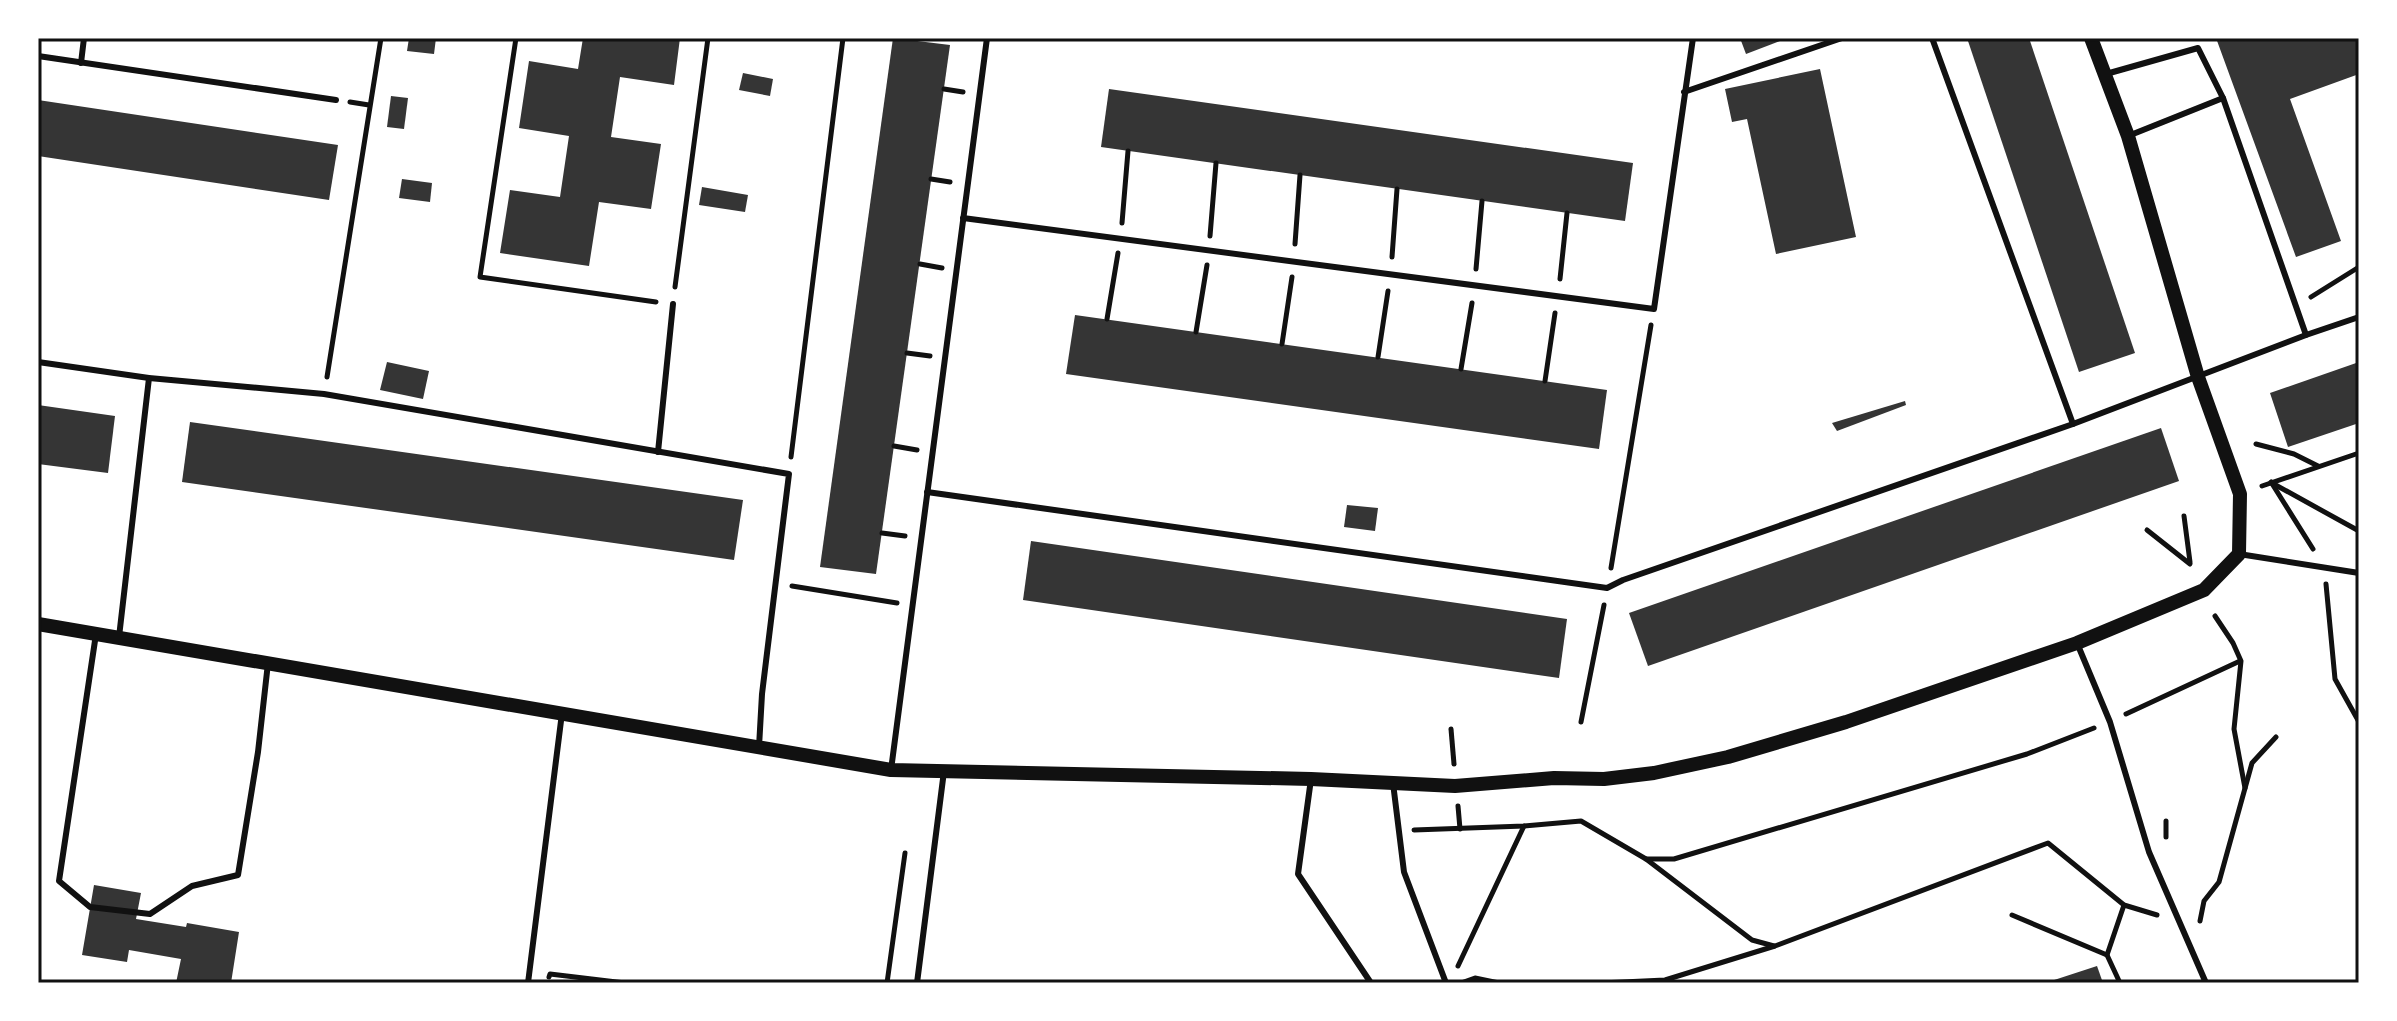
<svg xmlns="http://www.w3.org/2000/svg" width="2397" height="1021" viewBox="0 0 2397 1021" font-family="Barlow,sans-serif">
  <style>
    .building { fill: #353535 }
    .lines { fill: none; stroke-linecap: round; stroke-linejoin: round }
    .path { stroke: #111; stroke-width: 5 }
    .service { stroke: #111; stroke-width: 6 }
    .tertiary { stroke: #111; stroke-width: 14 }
    .neatline { fill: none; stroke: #111; stroke-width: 3 }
  </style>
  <rect width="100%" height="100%" fill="#fff"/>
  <g class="building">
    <path d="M 409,38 L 436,38 L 434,54 L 407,51 Z"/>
    <path d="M 583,38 L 680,38 L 674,85 L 620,77 L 611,137 L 661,144 L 651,209 L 599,202 L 589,266 L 500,253 L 510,190 L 560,197 L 569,136 L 519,128 L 529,61 L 578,69 Z"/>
    <path d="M 893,38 L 950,45 L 876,574 L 820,567 Z"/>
    <path d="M 1740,38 L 1788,38 L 1746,54 Z"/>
    <path d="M 1967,38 L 2029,38 L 2135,353 L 2079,372 Z"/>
    <path d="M 2216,38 L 2359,38 L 2359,74 L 2290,99 L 2341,241 L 2296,257 Z"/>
    <path d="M 1820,69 L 1856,237 L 1776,254 L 1747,119 L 1732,122 L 1725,89 Z"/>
    <path d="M 743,73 L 773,79 L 770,96 L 739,90 Z"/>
    <path d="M 1109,89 L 1633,163 L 1625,221 L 1101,147 Z"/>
    <path d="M 391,96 L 408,98 L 404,129 L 387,127 Z"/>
    <path d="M 38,100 L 338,145 L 329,200 L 38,156 Z"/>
    <path d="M 402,179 L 432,183 L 430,202 L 399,198 Z"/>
    <path d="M 702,187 L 748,195 L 745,212 L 699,205 Z"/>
    <path d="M 1075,315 L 1607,390 L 1599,449 L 1066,374 Z"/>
    <path d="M 387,362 L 429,371 L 423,399 L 380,390 Z"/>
    <path d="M 2359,362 L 2359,423 L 2288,447 L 2270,393 Z"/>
    <path d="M 1905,401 L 1906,405 L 1837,431 L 1832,423 Z"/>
    <path d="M 38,405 L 115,416 L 108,473 L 38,464 Z"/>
    <path d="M 190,422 L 743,500 L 734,560 L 182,482 Z"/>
    <path d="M 2161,428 L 2179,481 L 1648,666 L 1629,613 Z"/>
    <path d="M 1347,505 L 1378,508 L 1375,531 L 1344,527 Z"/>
    <path d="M 1031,541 L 1567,619 L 1559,678 L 1023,600 Z"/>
    <path d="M 94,885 L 141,893 L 136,919 L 186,927 L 187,923 L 239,932 L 231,983 L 176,983 L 181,959 L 129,950 L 127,962 L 82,955 Z"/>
    <path d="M 2097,966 L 2103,983 L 2048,983 L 2048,982 Z"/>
  </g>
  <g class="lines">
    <g class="path">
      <path d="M 516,38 L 480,277 L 656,302"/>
      <path d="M 944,89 L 963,92"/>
      <path d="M 350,102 L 369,105"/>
      <path d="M 931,179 L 950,182"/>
      <path d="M 1122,223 L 1128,151"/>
      <path d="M 1210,236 L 1216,163"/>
      <path d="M 1295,244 L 1300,175"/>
      <path d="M 1392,257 L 1397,189"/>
      <path d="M 920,264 L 942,268"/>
      <path d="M 1476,269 L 1482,201"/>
      <path d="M 1560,279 L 1567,213"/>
      <path d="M 675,287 L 708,38"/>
      <path d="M 2311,297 L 2359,267"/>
      <path d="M 1107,319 L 1118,253"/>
      <path d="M 1196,332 L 1207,265"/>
      <path d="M 1282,344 L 1292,277"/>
      <path d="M 907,353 L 930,356"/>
      <path d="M 1378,357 L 1388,291"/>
      <path d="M 1461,369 L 1472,303"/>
      <path d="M 327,377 L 381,38"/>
      <path d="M 1545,381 L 1555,313"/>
      <path d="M 2256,444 L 2294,454 L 2318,466"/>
      <path d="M 894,446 L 917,450"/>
      <path d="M 791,457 L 843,38"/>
      <path d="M 2271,482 L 2313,549"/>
      <path d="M 2272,483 L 2359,531"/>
      <path d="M 2262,486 L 2359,453"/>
      <path d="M 2184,516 L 2190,562"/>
      <path d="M 2147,530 L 2190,564"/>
      <path d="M 882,533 L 905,536"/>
      <path d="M 1611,568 L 1651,325"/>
      <path d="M 2326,584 L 2335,679 L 2359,722"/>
      <path d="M 792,586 L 897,603"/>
      <path d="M 2215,616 L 2233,643 L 2241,661 L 2234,729 L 2245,788"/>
      <path d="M 2126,714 L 2240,661"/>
      <path d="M 1581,722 L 1604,605"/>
      <path d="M 1451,729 L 1454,764"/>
      <path d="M 1458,806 L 1460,829"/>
      <path d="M 1414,830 L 1524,826 L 1581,821 L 1646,859 L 1752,940 L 1774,946"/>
      <path d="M 2166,837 L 2166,821"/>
      <path d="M 1646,859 L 1674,859 L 2027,754 L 2094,728"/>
      <path d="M 2012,915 L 2107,955 L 2120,983"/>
      <path d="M 2200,921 L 2204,901 L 2219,882 L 2252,763 L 2276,737"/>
      <path d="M 2107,955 L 2124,905"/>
      <path d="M 1458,966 L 1524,826"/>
      <path d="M 549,977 L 550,974 L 625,983"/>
      <path d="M 887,983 L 905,853"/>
      <path d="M 1461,983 L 1475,978 L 1499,983"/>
      <path d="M 1601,983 L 1665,980 L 1775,946 L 2048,843 L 2124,905 L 2157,915"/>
    </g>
    <g class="service">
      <path d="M 1932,38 L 2073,424"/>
      <path d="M 38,56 L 336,100"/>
      <path d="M 81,63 L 84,38"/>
      <path d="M 2106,74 L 2198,48 L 2223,98"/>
      <path d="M 1684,92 L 1842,38"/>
      <path d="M 2128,136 L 2223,98 L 2306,335"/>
      <path d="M 963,218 L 1654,309 L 1693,38"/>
      <path d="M 38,362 L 149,378 L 324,394 L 789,474 L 762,694 L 759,747"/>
      <path d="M 658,452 L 673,304"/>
      <path d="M 927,492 L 1607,588 L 1623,580 L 2073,424 L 2306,335 L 2359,317"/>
      <path d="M 2239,554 L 2359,573"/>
      <path d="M 96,634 L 59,881 L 90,907 L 150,914 L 192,886 L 238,875 L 258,752 L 268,663"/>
      <path d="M 119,637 L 149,378"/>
      <path d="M 2077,643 L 2110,722 L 2149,852 L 2206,983"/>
      <path d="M 891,770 L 987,38"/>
      <path d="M 1311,779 L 1298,874 L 1371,983"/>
      <path d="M 1393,783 L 1404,872 L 1446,983"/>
      <path d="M 528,983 L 562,713"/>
      <path d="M 917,983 L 944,771"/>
    </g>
    <path class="tertiary" d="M 38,624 L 891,770 L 1311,779 L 1455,786 L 1554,778 L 1604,779 L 1654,773 L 1728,757 L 1846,722 L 2077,643 L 2204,590 L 2239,554 L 2240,494 L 2198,377 L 2128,136 L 2091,38"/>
  </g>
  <rect width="2397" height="1021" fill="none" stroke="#ffffff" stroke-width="80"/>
  <rect x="40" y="40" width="2317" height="941" class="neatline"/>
</svg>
